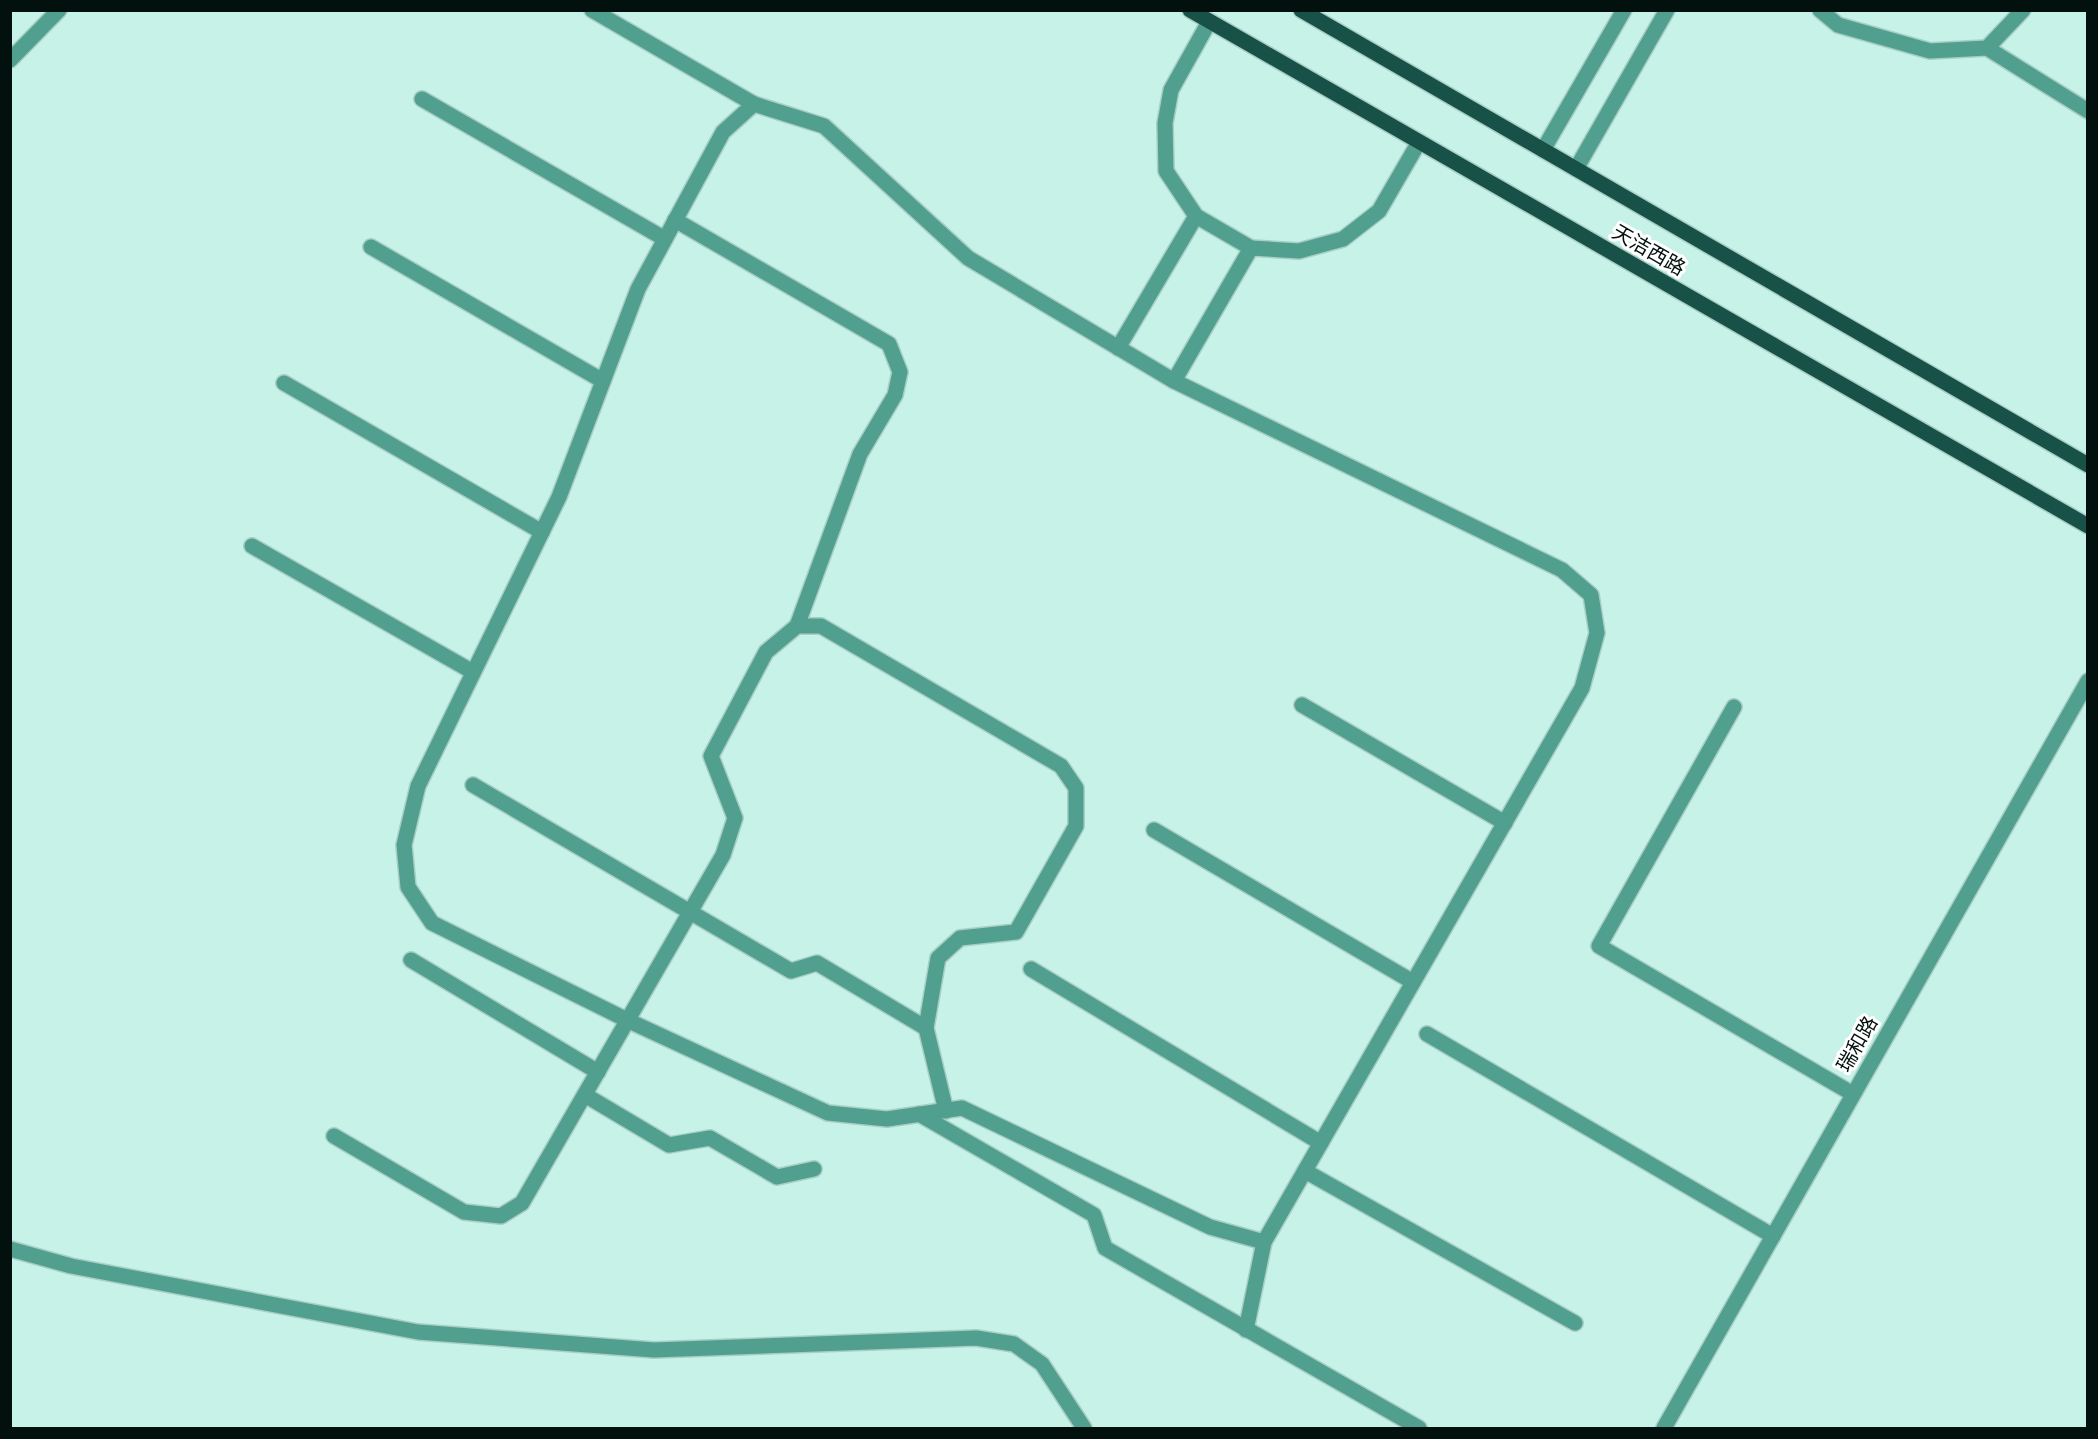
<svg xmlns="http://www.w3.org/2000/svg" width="2098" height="1439" viewBox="0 0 2098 1439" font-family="'Fira Sans Condensed','Noto Sans SC',sans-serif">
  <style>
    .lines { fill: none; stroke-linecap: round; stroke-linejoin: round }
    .minor-casing { stroke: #a8cec5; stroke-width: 18 }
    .major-casing { stroke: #a8cec5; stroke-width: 18 }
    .minor { stroke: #509f8f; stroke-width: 15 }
    .major { stroke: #175147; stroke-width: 15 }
    .labels { text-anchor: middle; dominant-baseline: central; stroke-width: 6; stroke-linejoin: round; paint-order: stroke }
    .street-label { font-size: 20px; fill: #03110e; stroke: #fff }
  </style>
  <rect width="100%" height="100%" fill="#c7f2e8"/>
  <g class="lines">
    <defs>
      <g id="minor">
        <path d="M 592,10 L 754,104"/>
        <path d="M 1820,10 L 1838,25 L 1930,51 L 1987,48 L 2023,10"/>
        <path d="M 1209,22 L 1171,90 L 1165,123 L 1166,171 L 1196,216 L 1251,248 L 1299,251 L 1343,239 L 1379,211 L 1419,142"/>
        <path d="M 1987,48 L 2088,111"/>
        <path d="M 10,60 L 59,10"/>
        <path d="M 422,99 L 665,239"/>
        <path d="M 754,104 L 824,126 L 968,258 L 1174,381 L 1562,570 L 1591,595 L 1597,633 L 1582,688 L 1264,1242 L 1210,1227 L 962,1108 L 887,1119 L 828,1113 L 629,1021 L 432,923 L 408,887 L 404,845 L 418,786 L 559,497 L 638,289 L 723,132 Z"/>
        <path d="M 1543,150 L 1624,10"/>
        <path d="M 1576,169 L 1667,10"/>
        <path d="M 675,220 L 889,344 L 900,372 L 895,395 L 860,454 L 797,626"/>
        <path d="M 371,247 L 603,381"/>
        <path d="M 1118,348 L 1196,216"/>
        <path d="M 1174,381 L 1251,248"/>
        <path d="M 284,383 L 542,532"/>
        <path d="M 252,546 L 473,672"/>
        <path d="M 1302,705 L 1505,823"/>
        <path d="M 1734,707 L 1599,946 L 1853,1094"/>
        <path d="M 473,785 L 791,971 L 817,963 L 926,1028"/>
        <path d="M 1154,830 L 1413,982"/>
        <path d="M 411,960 L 598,1072"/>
        <path d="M 1031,969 L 1321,1143"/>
        <path d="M 1427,1034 L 1773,1236"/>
        <path d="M 585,1095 L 669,1145 L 710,1138 L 777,1177 L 814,1169"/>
        <path d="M 919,1114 L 1094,1215 L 1105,1248 L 1419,1428"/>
        <path d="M 334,1136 L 464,1212 L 501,1216 L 522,1203 L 723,855 L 735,818 L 711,756 L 766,652 L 797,626 L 821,626 L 1061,766 L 1076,788 L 1076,826 L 1016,932 L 960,938 L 938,958 L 926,1028 L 946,1111"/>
        <path d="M 1305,1171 L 1575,1323"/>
        <path d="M 10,1249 L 71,1266 L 418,1332 L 654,1350 L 976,1338 L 1014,1344 L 1042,1364 L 1084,1428"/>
        <path d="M 1246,1330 L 1264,1242"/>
        <path d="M 1664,1428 L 2088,681"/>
      </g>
      <g id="major">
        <path d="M 1190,10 L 2088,526"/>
        <path d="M 1301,10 L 2088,465"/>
      </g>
    </defs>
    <use href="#minor" class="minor-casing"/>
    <use href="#major" class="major-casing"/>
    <use href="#minor" class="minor"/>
    <use href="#major" class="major"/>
  </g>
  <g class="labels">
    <g class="street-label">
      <text transform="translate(1649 250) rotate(30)">天洁西路</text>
      <text transform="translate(1857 1044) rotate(-60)">瑞和路</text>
    </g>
  </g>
  <rect width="2098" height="1439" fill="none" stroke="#03110e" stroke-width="24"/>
</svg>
